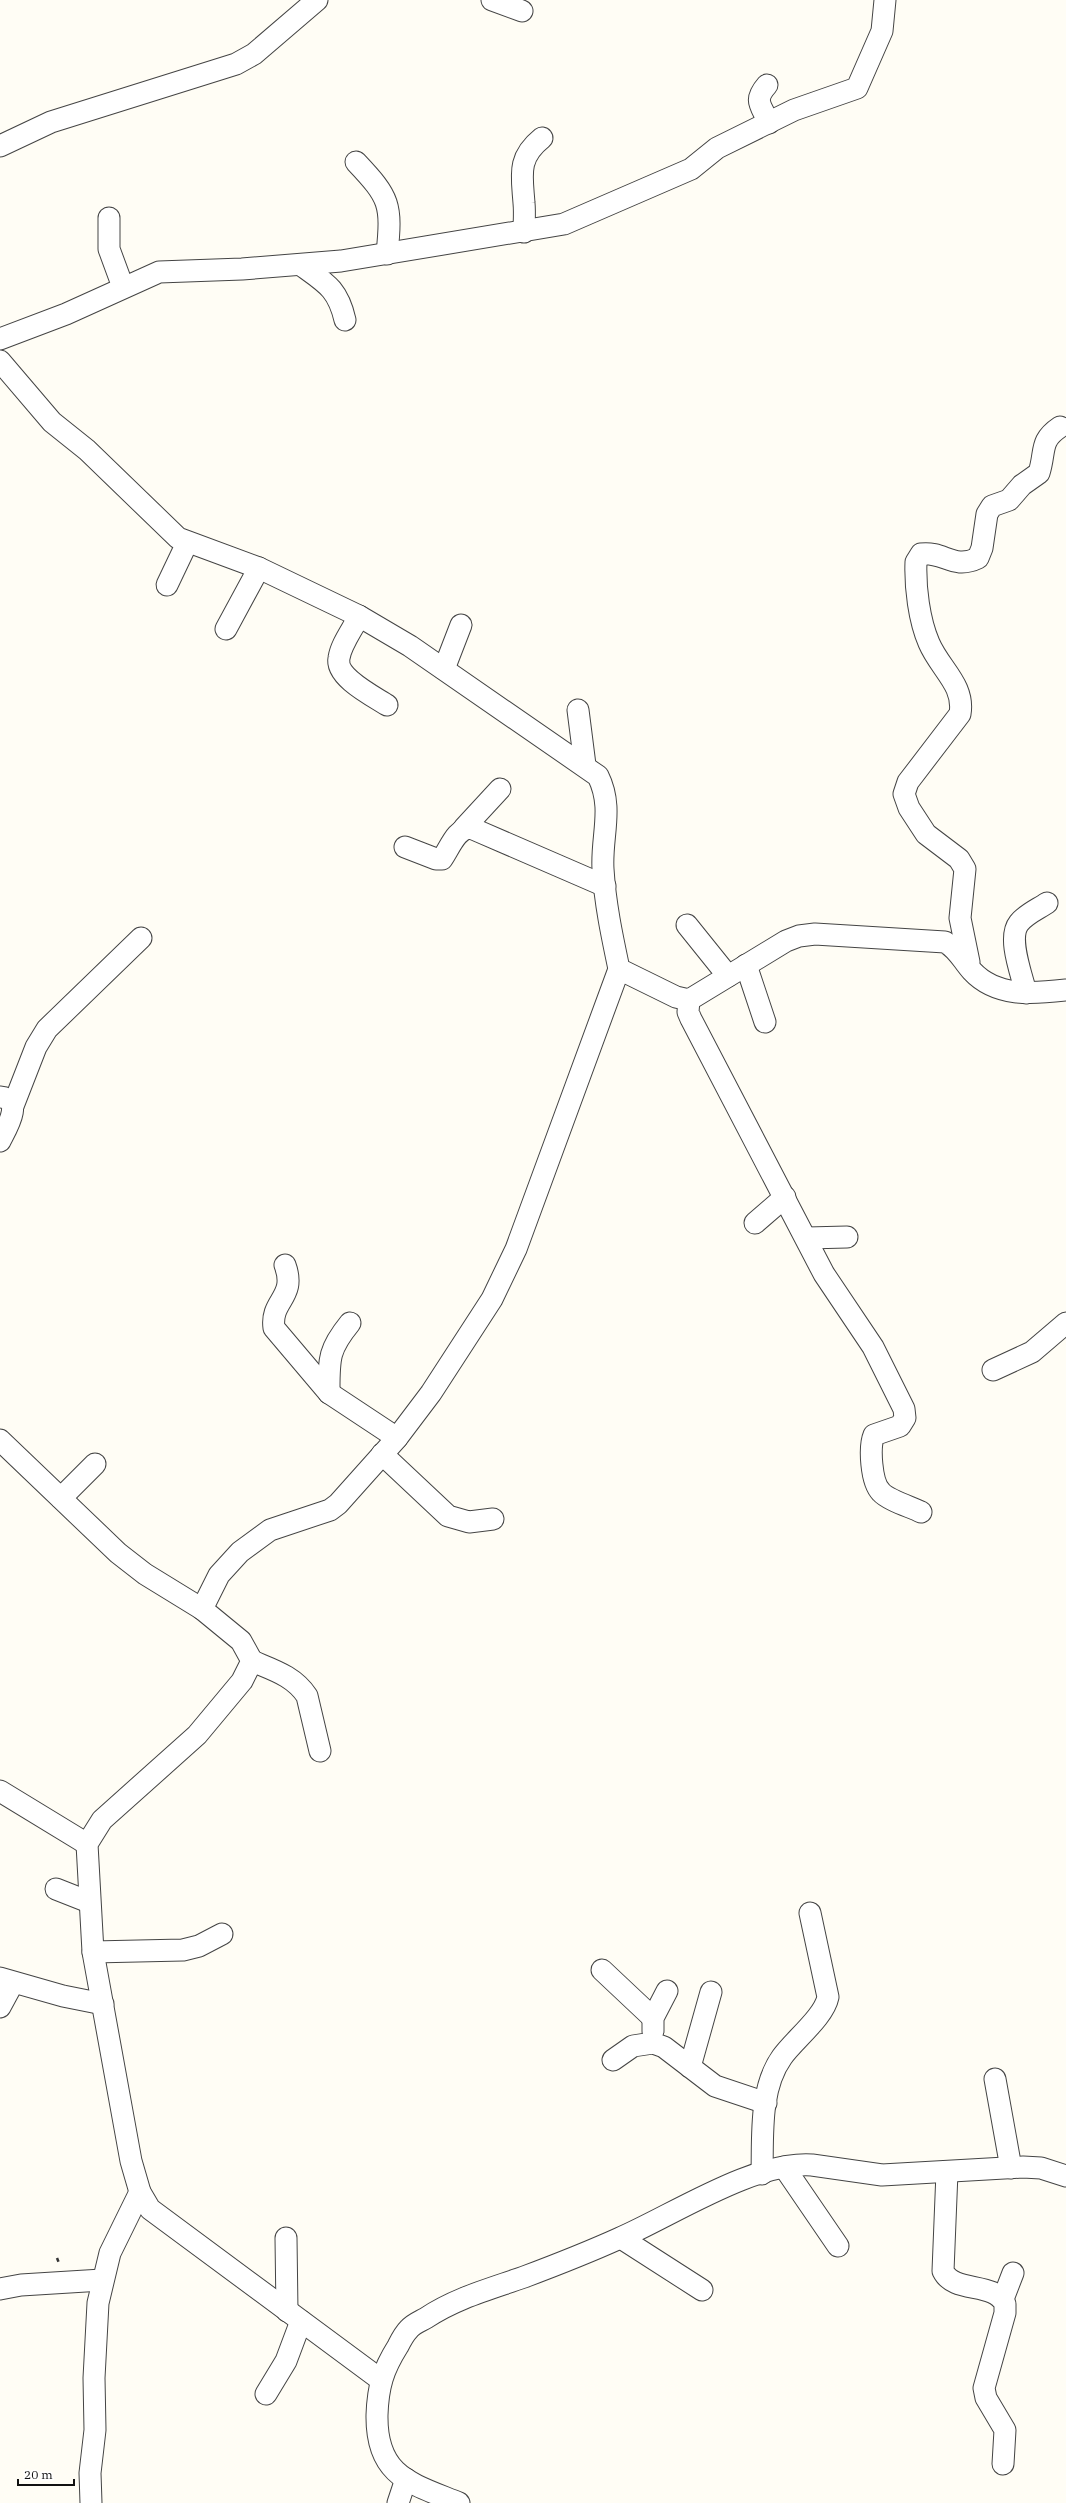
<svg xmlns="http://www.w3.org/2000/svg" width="1066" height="2503" viewBox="0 0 1066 2503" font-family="'IBM Plex Serif',serif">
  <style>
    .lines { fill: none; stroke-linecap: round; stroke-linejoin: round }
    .minor-casing { stroke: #444; stroke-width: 23 }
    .path { stroke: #333; stroke-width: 2.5; stroke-dasharray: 4 2; stroke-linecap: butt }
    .minor { stroke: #fff; stroke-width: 21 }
  </style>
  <rect width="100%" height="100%" fill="#fffdf5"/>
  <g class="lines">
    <defs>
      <g id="minor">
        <path d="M 492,0 L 522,11"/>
        <path d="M 767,85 C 753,101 761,105 769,123"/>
        <path d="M 0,146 L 51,122 L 236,64 L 254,54 L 317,0"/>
        <path d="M 356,162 C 390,198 392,204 387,254"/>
        <path d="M 109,218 L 109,249 L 123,287"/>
        <path d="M 524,232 C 524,223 525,213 524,203 C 522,175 517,158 542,138"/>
        <path d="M 301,265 C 326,283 338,289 345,320"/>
        <path d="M 0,339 L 66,314 L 159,272 L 242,269 L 341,261 L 564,224 L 691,169 L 717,148 L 794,110 L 857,88 L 882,31 L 885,0"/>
        <path d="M 0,361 L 52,422 L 87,450 L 178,538 L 259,568 L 359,616 L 410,646 L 598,776 C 614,808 601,836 603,869 C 605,903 612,936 619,969 L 676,997 L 689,1000 L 786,941 L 799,936 L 815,934 L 945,942 C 958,949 962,960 972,971 C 996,997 1032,994 1066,990"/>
        <path d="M 167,585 L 187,543"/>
        <path d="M 359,616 C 353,629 341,644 339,658 C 335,677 373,696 387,705"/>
        <path d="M 226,629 L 259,568"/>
        <path d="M 444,669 L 461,625"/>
        <path d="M 578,710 L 585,765"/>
        <path d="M 464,828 L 500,789"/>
        <path d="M 405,847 L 436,859 L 442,859 C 450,848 456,828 471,828 L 605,886"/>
        <path d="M 687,925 L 728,976"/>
        <path d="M 969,962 L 960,918 L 965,869 L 959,859 L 926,834 L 909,808 L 904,794 L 908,782 L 960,714 C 965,685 940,669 929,643 C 919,620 915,587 916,562 L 921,554 C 944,551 953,570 978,558 L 982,548 L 987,514 L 992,506 L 1009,500 L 1022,485 L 1039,473 C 1046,451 1039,441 1060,427"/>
        <path d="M 746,965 L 765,1022"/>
        <path d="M 1026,993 C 1022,975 1007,938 1019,923 C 1026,914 1038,909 1047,903"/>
        <path d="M 689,1000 L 688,1012 L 691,1019 L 824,1274 L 873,1347 L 904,1409 L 905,1418 L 900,1426 L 874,1435 C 869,1447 871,1482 881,1492 C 888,1500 911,1507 921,1512"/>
        <path d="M 0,1097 C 25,1099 6,1129 0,1141"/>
        <path d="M 13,1106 L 36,1047 L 47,1029 L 141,938"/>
        <path d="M 755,1223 L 785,1197"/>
        <path d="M 807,1238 L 847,1237"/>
        <path d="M 285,1265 C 297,1298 270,1300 274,1328 L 329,1393 L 397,1438"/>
        <path d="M 993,1370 L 1032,1352 L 1066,1323"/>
        <path d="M 329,1393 C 329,1359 328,1350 350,1323"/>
        <path d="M 0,1440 L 118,1553 L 145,1574 L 202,1609 L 241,1641 L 252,1661 L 242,1681 L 197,1735 L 102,1820 L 87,1844 L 93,1952 L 131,2161 L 140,2192 L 150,2209 L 381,2380"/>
        <path d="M 382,1454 L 448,1516 L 469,1522 L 493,1519"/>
        <path d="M 61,1498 L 95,1464"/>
        <path d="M 202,1609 L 219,1575 L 240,1552 L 270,1530 L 330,1510 L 338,1504 L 397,1438 L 431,1393 L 492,1299 L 516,1249 L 619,969"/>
        <path d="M 252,1661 C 273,1670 294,1676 307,1696 L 320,1751"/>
        <path d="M 0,1791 L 87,1844"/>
        <path d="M 56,1889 L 89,1902"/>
        <path d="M 93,1952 L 183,1950 L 199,1946 L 222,1934"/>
        <path d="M 602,1970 L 653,2018"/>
        <path d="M 0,1978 L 63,1996 L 103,2004"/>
        <path d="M 0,2007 L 13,1983"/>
        <path d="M 653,2031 L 653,2018 L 667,1991"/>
        <path d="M 613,2060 L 633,2046 L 653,2043 L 664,2047 L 715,2086 L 766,2103"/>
        <path d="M 690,2067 L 711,1992"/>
        <path d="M 995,2079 L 1011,2168"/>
        <path d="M 784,2167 L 838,2246"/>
        <path d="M 947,2172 L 943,2271 C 954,2294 994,2281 1005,2304 L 1005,2313 L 984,2388 L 986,2398 L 1005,2430 L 1003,2464"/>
        <path d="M 762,2174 C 763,2137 759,2089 782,2057 C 794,2040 824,2017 828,1997 L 810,1913"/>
        <path d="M 286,2238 L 287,2311"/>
        <path d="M 621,2238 L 702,2290"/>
        <path d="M 0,2289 L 21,2285 L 102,2280"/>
        <path d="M 1003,2299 L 1013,2273"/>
        <path d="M 266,2394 L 286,2361 L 301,2321"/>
        <path d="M 91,2503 L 90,2473 L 95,2430 L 94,2378 L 98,2303 L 110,2253 L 140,2192"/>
        <path d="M 398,2503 L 406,2479"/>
        <path d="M 459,2503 C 410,2483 376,2476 377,2415 C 378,2386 383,2370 398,2346 C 401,2340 405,2333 409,2329 C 413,2324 421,2321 426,2318 C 456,2298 490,2289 524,2277 C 556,2265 589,2252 620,2238 C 673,2215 754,2161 812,2165 L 882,2175 L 1023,2167 L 1041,2168 L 1066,2176"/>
      </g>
    </defs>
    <use href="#minor" class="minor-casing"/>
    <path class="path" d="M 57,2258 L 59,2263"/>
    <use href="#minor" class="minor"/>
  </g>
  <path d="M18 2479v6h56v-6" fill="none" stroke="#111111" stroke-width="2"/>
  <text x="24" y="2479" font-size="12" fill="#111111" stroke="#ffffff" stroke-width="3" paint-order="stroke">20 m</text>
</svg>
